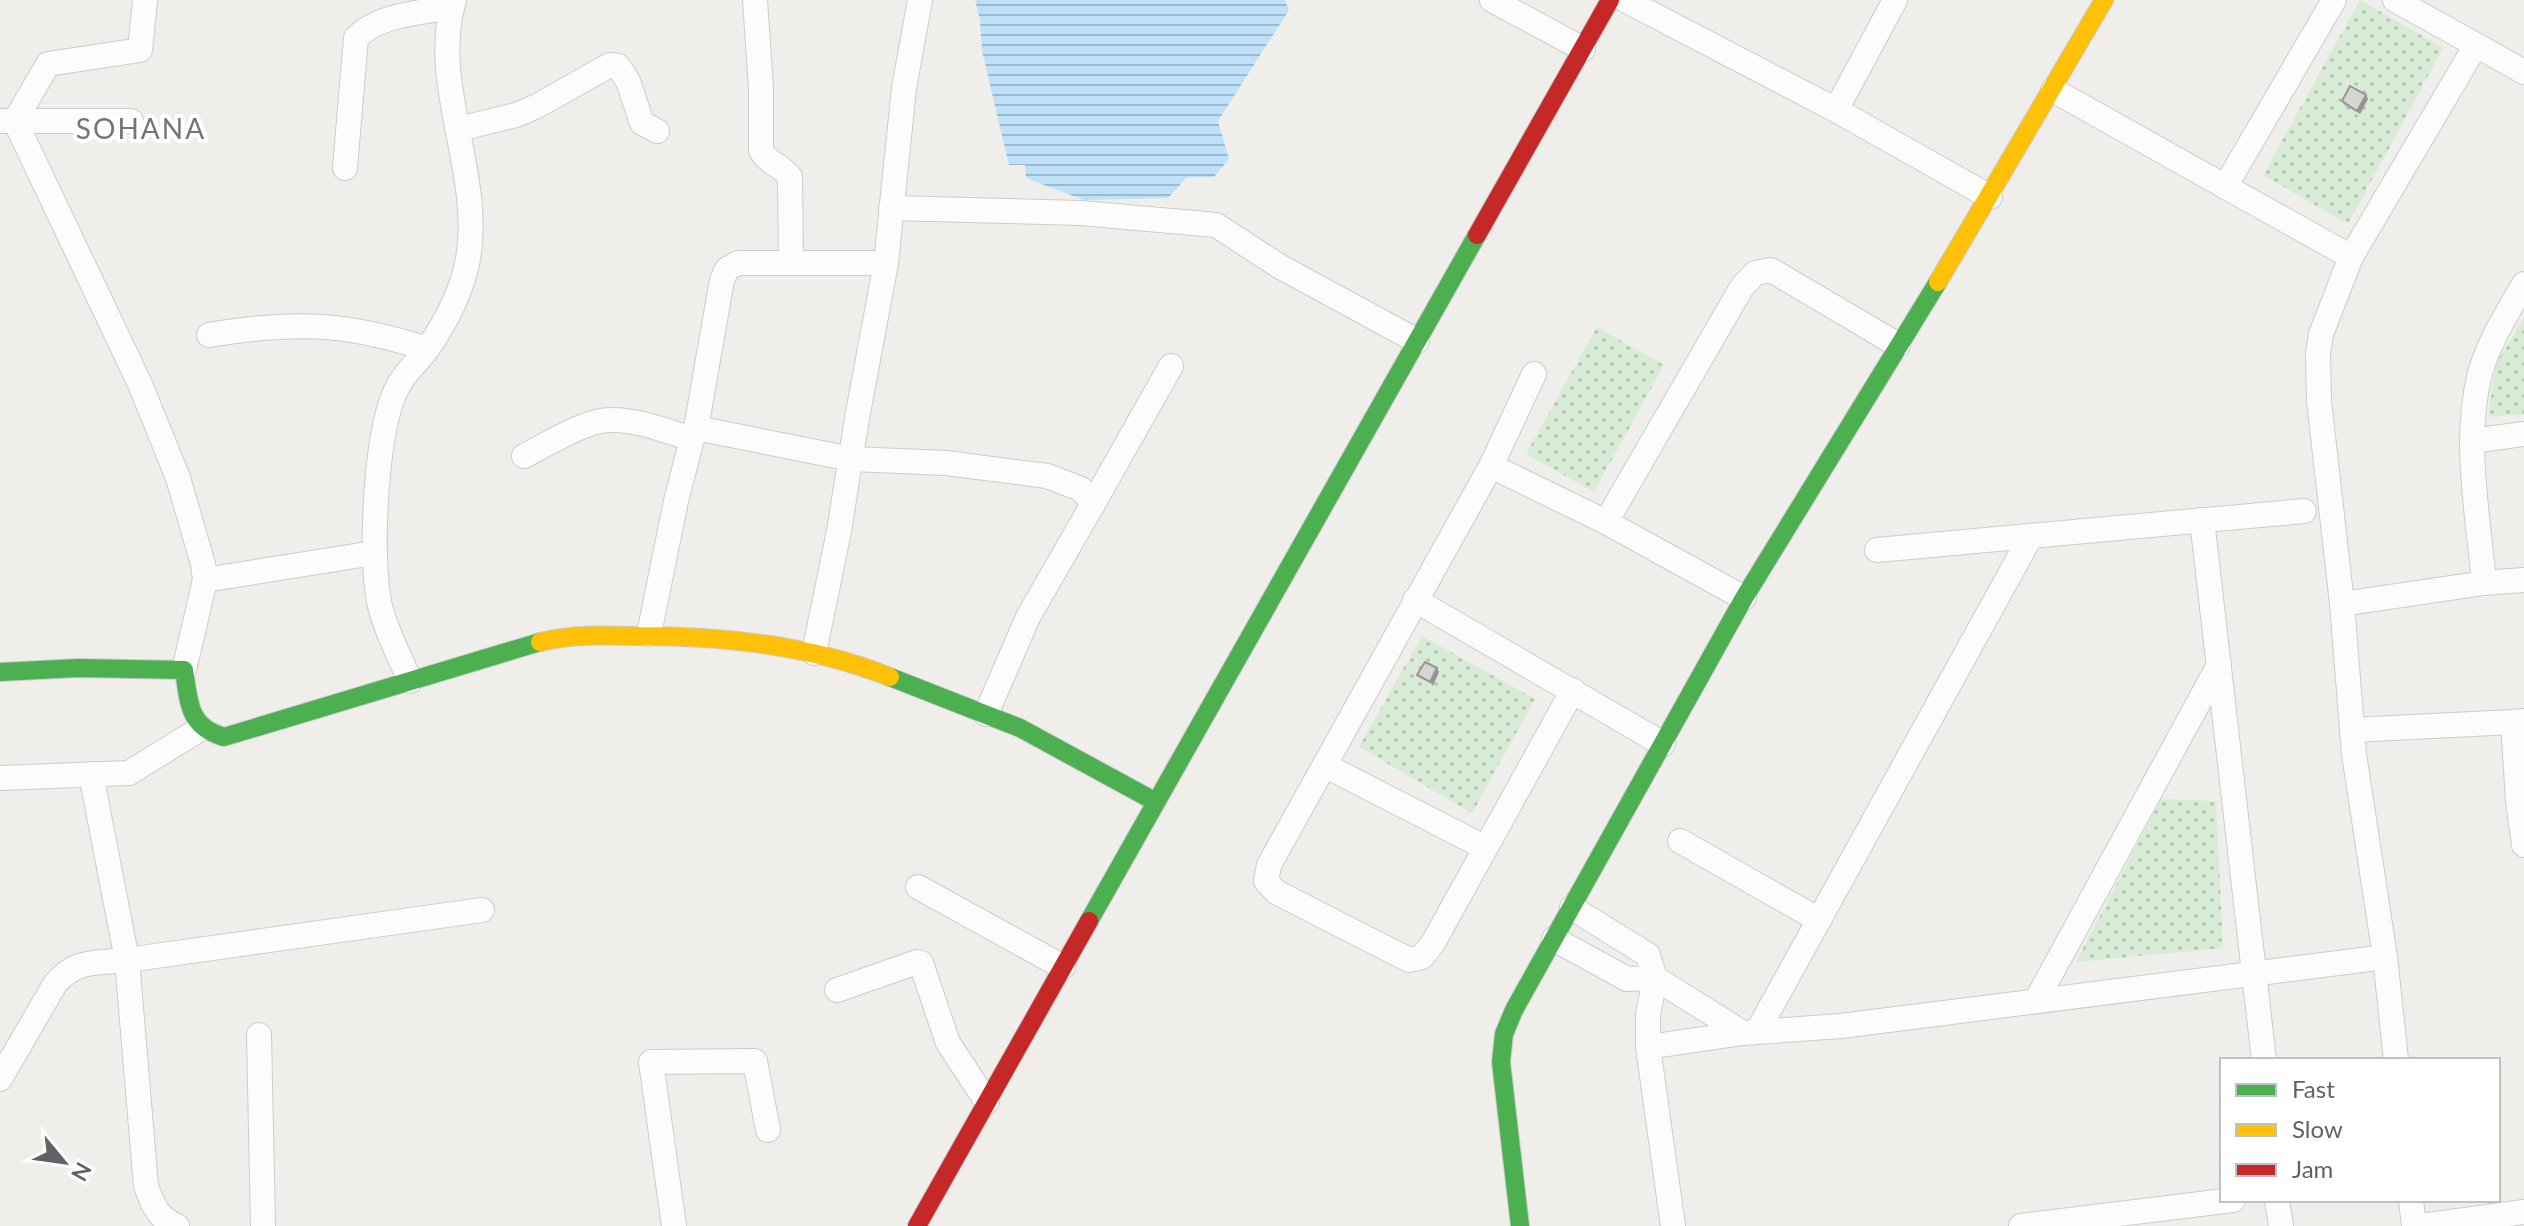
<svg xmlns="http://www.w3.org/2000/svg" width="2524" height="1226" viewBox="0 0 2524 1226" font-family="Lato,sans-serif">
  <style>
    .green { fill: url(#green-dots) }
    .water { fill: url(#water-rules) }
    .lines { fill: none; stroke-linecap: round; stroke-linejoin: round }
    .street-casing { stroke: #cbcccc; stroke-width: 26 }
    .fast-casing { stroke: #cacacb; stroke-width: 20 }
    .slow-casing { stroke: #cacacb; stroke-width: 20 }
    .jam-casing { stroke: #cacacb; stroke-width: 20 }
    .street { stroke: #fdfcfc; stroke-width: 24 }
    .fast { stroke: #4caf50; stroke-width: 18 }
    .slow { stroke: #ffc107; stroke-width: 18 }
    .jam { stroke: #c62828; stroke-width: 18 }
    .wall { fill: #b8b7b5 }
    .shaded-wall { fill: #969594 }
    .building { fill: #d6d5d3; stroke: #969594; stroke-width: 2 }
    .labels { text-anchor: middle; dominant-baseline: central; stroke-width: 8; stroke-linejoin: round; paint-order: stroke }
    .quarter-label { font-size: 28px; letter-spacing: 2px; fill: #70757a; stroke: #fff }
  </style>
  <defs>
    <pattern id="green-dots" width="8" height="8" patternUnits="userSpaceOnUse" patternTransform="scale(2)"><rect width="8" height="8" fill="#d8ebd6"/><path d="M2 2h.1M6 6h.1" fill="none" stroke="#b2c2b1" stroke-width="1.8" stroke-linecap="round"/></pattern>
    <pattern id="water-rules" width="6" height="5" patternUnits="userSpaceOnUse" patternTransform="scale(2)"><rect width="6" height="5" fill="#bfe0f9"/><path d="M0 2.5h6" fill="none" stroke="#9eb9cd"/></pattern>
  </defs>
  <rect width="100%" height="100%" fill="#efeeea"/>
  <g class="green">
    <path d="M 2360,0 L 2443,48 L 2348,224 L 2263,175 Z"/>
    <path d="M 2524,318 L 2524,414 L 2488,417 L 2496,363 Z"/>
    <path d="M 1597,327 L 1664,365 L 1594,492 L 1526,454 Z"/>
    <path d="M 1422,636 L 1535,699 L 1472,813 L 1359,747 Z"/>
    <path d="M 2161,799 L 2216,801 L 2223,948 L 2076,962 Z"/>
  </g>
  <path class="water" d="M 975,0 L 1285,0 L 1289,10 L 1218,121 L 1229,159 L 1214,177 L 1187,177 L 1168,198 L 1084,200 L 1026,178 L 1025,165 L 1009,165 L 982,51 L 980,20 Z"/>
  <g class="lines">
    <defs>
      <g id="street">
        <path d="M 145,0 L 140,50 L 48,64 L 15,121 L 140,384 L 178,478 L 203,564 L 205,580"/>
        <path d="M 755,0 L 761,88 L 761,150 C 767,163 782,166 790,177 L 791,262"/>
        <path d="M 1492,0 L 1583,49"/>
        <path d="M 1625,0 L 1836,110 L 1990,197"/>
        <path d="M 2476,45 L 2524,72"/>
        <path d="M 2053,90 L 2351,257 L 2321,334 L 2318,353 L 2319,401 L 2342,604 L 2354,754 L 2385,957 L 2396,1060"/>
        <path d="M 1836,110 L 1895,0"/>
        <path d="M 2,121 L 131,121"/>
        <path d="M 459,129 L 516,115 L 537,106 L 610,65 L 618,66 L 628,81 L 642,123 L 657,131"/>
        <path d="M 345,168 L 356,38 C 379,14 420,13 452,7"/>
        <path d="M 2225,187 L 2334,0"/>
        <path d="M 891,208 L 1081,213 L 1216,225 L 1279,266 L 1417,341"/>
        <path d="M 2351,257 L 2476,45 L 2395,0"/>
        <path d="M 209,335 C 293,321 345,322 427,349"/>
        <path d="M 696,428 L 722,280 L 727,269 L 738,263 L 886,263"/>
        <path d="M 2472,441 L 2524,434"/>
        <path d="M 524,456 C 547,445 586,419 612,420 C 639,420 666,431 692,439 L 696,428 L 851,459 L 946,463 L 1047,476 L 1081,489 L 1093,504 L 1028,617 L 986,714"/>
        <path d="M 1491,466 L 1534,374"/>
        <path d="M 1093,504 L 1171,366"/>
        <path d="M 2202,520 L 2264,1060"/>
        <path d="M 1606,522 L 1742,287 L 1755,273 L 1771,270 L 1898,345"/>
        <path d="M 1877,550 L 2304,511"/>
        <path d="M 2484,583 C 2478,515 2463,440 2480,373 C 2489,341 2508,312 2524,284"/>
        <path d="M 1415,600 L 1663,744"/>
        <path d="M 2342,604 L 2484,583 L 2524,580"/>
        <path d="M 649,634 L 676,501 L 692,439"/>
        <path d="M 814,653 L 839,531 L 857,418 L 886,263 L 904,88 L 920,0"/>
        <path d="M 184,670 L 205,580 L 374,553"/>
        <path d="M 410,681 C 399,655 385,629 379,602 C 370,553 375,429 398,386 C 406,371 419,361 428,348 C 446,322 462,290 468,259 C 483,172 429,84 454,0"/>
        <path d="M 1573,690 L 1433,943 L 1422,957 L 1409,960 L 1276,892 L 1266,881 L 1269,865 L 1491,466 L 1606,522 L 1744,598"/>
        <path d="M 2524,721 L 2513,722 L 2518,801 L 2524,845"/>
        <path d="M 2352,730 L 2513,722"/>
        <path d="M 1326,766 L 1484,847"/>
        <path d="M 91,774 L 127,960 L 146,1186 C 153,1206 158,1218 177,1226"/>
        <path d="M 0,778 L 129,773 L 200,729"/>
        <path d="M 1680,841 L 1819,920"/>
        <path d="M 918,887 L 1063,967"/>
        <path d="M 1572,908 L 1648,955 L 1655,978 L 1648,1015 L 1648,1047 L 1673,1226"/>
        <path d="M 1554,939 L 1627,979 L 1655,978 L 1743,1033 L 1841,1026 L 2385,957"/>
        <path d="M 837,990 L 917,962 L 921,963 L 948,1043 L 987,1102"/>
        <path d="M 2036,1001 L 2219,665"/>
        <path d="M 1757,1032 L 2031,536"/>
        <path d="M 259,1035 L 263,1226"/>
        <path d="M 1648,1047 L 1743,1033"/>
        <path d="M 0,1079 L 55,984 C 76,959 97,963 127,960 L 482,910"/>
        <path d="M 2277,1200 L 2281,1226"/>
        <path d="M 2411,1200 L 2414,1226"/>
        <path d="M 674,1226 L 651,1062 L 755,1061 L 768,1130"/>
        <path d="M 2021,1226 L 2233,1200"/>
        <path d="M 2421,1226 L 2524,1212"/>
      </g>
      <g id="fast">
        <path d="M 0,672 L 78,668 L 184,670 C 189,702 188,727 224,737 L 540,642"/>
        <path d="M 890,677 L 1020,728 L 1156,802"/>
        <path d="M 1089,921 L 1477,235"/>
        <path d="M 1520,1226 L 1501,1062 L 1504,1034 L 1514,1010 L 1744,598 L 1938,282"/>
      </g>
      <g id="slow">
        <path d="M 1938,282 L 2104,0"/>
        <path d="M 540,642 C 573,634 603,635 637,636 C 723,636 810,645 890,677"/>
      </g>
      <g id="jam">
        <path d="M 1477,235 L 1610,0"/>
        <path d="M 917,1226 L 1089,921"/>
      </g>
    </defs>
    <use href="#street" class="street-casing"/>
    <use href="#fast" class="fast-casing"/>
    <use href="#slow" class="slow-casing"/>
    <use href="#jam" class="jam-casing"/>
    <use href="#street" class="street"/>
    <use href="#fast" class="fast"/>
    <use href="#slow" class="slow"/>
    <use href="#jam" class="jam"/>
  </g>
  <path class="wall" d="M 2366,95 L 2368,99 L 2360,114 L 2344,105 L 2342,101 Z"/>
  <g class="shaded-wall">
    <path d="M 2366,95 L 2368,99 L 2360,114 L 2357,111 Z"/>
    <path d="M 1437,668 L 1439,672 L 1433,686 L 1430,682 Z"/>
  </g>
  <g class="building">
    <path d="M 2350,86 L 2366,95 L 2357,111 L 2342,101 Z"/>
    <path d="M 1425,662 L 1437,668 L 1430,682 L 1417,675 Z"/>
  </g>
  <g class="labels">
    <g class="quarter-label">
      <text x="141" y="128">SOHANA</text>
    </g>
  </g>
  <rect x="2220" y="1058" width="280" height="144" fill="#ffffff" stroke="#bfc1c3" stroke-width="2"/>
  <rect x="2236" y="1084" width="40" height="12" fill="#4caf50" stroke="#bfc1c3" stroke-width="2"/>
  <text x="2292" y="1098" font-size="24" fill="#5f6368">Fast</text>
  <rect x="2236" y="1124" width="40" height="12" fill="#ffc107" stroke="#bfc1c3" stroke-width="2"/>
  <text x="2292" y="1138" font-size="24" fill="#5f6368">Slow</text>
  <rect x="2236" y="1164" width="40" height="12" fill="#c62828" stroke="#bfc1c3" stroke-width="2"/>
  <text x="2292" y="1178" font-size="24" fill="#5f6368">Jam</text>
  <g transform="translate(64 1162) rotate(119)" stroke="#ffffff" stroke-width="6" paint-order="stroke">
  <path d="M0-6L14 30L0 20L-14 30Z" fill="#5f6368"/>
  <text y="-12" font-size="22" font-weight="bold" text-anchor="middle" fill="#5f6368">N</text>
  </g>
</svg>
